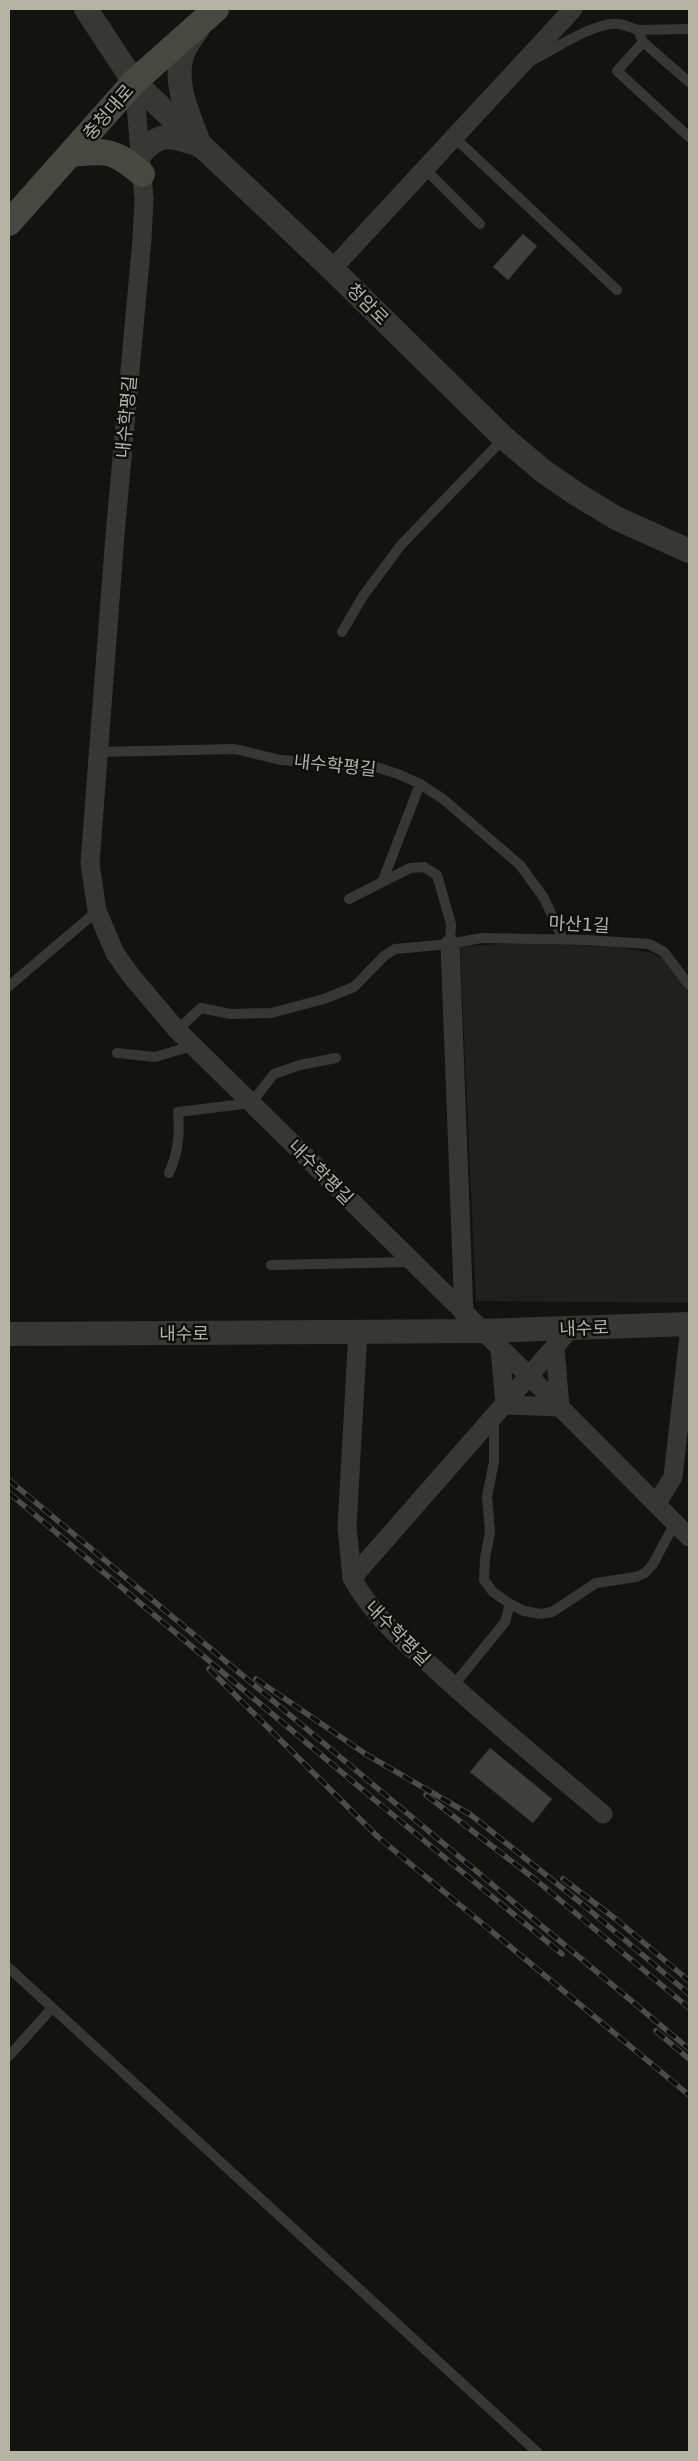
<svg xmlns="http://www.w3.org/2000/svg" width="698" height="2461" viewBox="0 0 698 2461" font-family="'DejaVu Sans','Noto Sans KR',sans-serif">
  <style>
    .built { fill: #20201e }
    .building { fill: #40403c; stroke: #2e2f2c }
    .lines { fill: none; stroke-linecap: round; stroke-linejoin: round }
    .service { stroke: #373833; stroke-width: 10 }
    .minor { stroke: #373833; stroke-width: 19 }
    .tertiary { stroke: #373833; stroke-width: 24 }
    .secondary { stroke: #474841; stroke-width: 26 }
    .rail-casing { stroke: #4c4d46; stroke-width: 5.5 }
    .rail { stroke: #0e0e0d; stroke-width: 4; stroke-dasharray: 11; stroke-linecap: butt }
    .labels { text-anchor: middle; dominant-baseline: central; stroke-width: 5; stroke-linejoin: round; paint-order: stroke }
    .street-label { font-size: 18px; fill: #b3b4a4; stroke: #0e0e0d }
  </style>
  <rect width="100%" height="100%" fill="#131312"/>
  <path class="built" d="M 513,943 L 619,947 L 651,953 L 668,960 L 679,972 L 689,995 L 689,1303 L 476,1301 L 460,947 Z"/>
  <g class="building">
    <path d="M 523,234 L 537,246 L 508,280 L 493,267 Z"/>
    <path d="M 490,1748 L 552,1799 L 533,1823 L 470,1772 Z"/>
  </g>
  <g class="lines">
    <g class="service">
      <path d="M 638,30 L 689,29"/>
      <path d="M 643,42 L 689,82"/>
      <path d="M 533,60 C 554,49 596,21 619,24 C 625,25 632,28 638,30 L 643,42 L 617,71 L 689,137"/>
      <path d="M 454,137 L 617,290"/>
      <path d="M 425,169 L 480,224"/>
      <path d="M 342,632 L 363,596 L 401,545 L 504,438"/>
      <path d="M 99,752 L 235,749 L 281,760 L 376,767 L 398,774 L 420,784 L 443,799 L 520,865 L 544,898 L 563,939"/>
      <path d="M 383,880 L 420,784"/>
      <path d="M 349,899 L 410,868 L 424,867 L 437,875 L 451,924 L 450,944"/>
      <path d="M 9,986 L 97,911"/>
      <path d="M 177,1030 L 201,1008 L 230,1014 L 271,1013 L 324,999 L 354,987 L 384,956 L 395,949 L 450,944 L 481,938 L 587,940 L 649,944 L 664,952 L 689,985"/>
      <path d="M 117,1053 L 155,1057 L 192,1046"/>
      <path d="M 169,1173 C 178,1153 180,1135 178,1112 L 251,1103 L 274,1074 L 300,1065 L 336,1058"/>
      <path d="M 271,1265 L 411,1262"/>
      <path d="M 494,1418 L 494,1462 L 487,1496 L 490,1532 L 485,1558 L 484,1580 L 493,1592 L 510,1604 L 524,1611 L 541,1614 L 552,1612 L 596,1583 L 636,1577 L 645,1573 L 653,1564 L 675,1523"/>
      <path d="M 453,1686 L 505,1622 L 510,1604"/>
      <path d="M 9,1968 L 537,2452"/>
      <path d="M 9,2056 L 52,2008"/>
    </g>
    <g class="minor">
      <path d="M 134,82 L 144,199 L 142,239 L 115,535 L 90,863 L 97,911 L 115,953 L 132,977 L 177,1030 L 530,1377 L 689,1537"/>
      <path d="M 332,269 L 573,9"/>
      <path d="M 450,944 L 464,1314"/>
      <path d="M 571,1328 L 352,1578 C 373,1616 404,1642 436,1670 C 490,1720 547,1766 603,1814"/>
      <path d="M 500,1349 L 505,1405 L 560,1407 L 555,1348"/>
      <path d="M 657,1503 L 673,1477 L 689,1335"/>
      <path d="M 352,1578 L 347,1527 L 358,1331"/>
    </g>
    <g class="tertiary">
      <path d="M 86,9 L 134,82 L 332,269 L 504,438 L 543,471 L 578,495 L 616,518 L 689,551"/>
      <path d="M 197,137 C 187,113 172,77 184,51 C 187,43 194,35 198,28"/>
      <path d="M 140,154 C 161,130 172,136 199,145"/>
      <path d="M 9,1334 L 482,1331 L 689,1324"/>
    </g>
    <g class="secondary">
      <path d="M 71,154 C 107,150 114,150 142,174"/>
      <path d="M 9,223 L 134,82 L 216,9"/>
    </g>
    <defs>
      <g id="rail">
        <path d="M 9,1480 L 689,2049"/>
        <path d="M 9,1493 L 376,1801 L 562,1954"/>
        <path d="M 209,1669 L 378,1837 L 689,2095"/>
        <path d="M 256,1679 L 367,1755 L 471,1815 L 581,1903 L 689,1994"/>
        <path d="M 426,1795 L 536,1880 L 689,2008"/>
        <path d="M 563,1879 L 617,1920 L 689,1981"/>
        <path d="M 656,2031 L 689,2059"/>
      </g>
    </defs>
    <use href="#rail" class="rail-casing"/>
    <use href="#rail" class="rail"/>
  </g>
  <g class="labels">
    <g class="street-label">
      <text transform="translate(108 112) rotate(-49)">충청대로</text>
      <text transform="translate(368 304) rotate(45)">청암로</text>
      <text transform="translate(126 417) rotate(-85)">내수학평길</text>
      <text transform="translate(335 765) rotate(6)">내수학평길</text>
      <text transform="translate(579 924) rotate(3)">마산1길</text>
      <text transform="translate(321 1172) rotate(45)">내수학평길</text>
      <text transform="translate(584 1328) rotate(-2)">내수로</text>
      <text x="184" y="1333">내수로</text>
      <text transform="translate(398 1633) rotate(45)">내수학평길</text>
    </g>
  </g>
  <rect width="698" height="2461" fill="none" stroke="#b3b4a4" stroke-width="20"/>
</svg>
